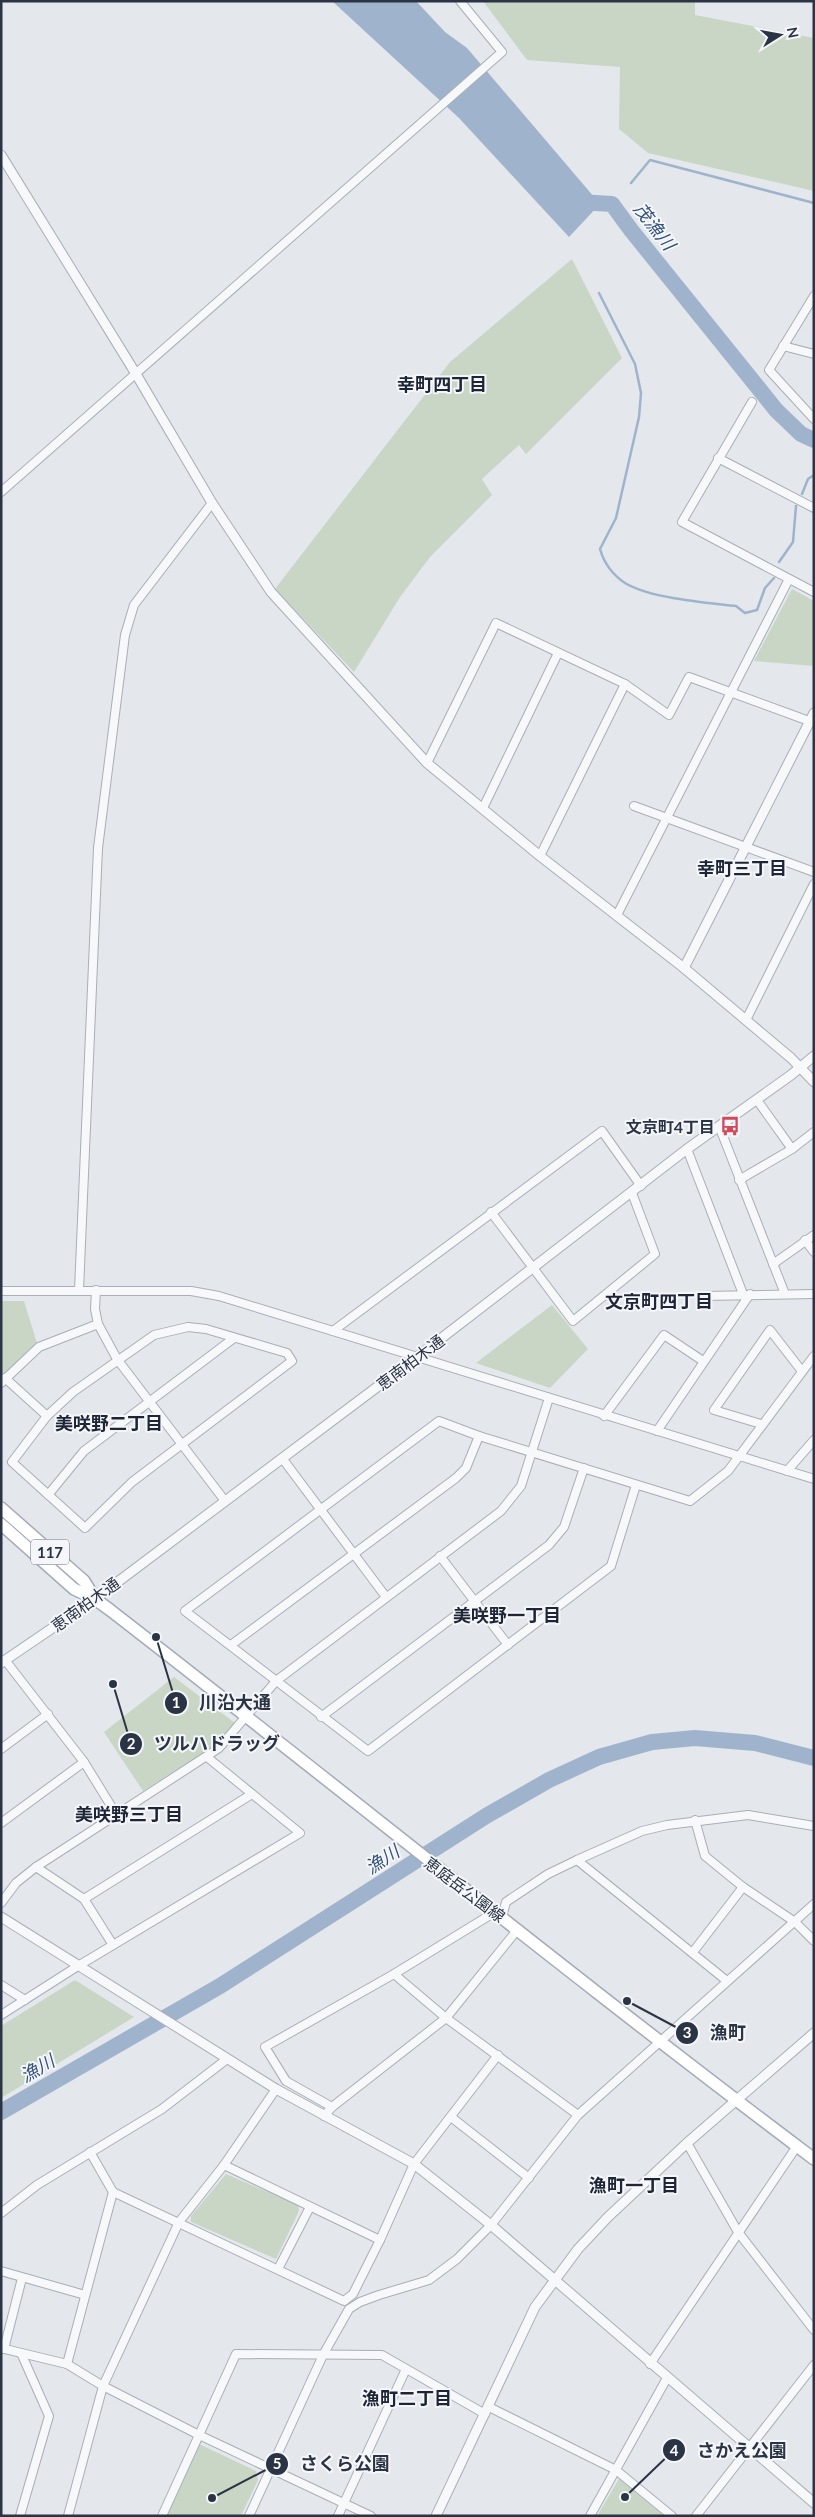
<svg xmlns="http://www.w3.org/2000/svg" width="815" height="2517" viewBox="0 0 815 2517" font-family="Lato,'Noto Sans JP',sans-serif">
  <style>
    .green { fill: #c9d6c5 }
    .water { fill: #9fb4cc }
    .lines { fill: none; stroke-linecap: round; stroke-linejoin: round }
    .stream { stroke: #9fb4cc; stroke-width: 2.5 }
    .river { stroke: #9fb4cc; stroke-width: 16 }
    .minor-casing { stroke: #a9aeb7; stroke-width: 10 }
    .tertiary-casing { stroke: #a9aeb7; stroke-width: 11 }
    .primary-casing { stroke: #a3abb8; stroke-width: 14 }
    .minor { stroke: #f7f8fa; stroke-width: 8 }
    .tertiary { stroke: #f7f8fa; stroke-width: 9 }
    .primary { stroke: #fff; stroke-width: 11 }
    .labels { text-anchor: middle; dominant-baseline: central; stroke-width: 4; stroke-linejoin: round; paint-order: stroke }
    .shield { fill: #f4f6f9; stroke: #676e7b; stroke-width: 1 }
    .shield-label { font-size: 15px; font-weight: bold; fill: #2b3445 }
    .poi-label { font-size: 16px; font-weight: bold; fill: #2b3445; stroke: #f4f6f9; text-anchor: end }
    .street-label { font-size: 16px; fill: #2b3445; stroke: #f4f6f9 }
    .water-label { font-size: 18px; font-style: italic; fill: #34527a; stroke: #f4f6f9 }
    .neighbourhood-label { font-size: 18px; font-weight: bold; fill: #1d2536; stroke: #f4f6f9 }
    .leader { fill: none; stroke: #2b3445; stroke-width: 2 }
    .callout-dot { fill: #2b3445; stroke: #f4f6f9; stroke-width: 2 }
    .mark-label { font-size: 15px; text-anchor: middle; font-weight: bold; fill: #fff }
    .callout-label { font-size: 18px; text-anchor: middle; font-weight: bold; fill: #2b3445; stroke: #f4f6f9; stroke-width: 4; stroke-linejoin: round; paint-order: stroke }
  </style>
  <rect width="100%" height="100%" fill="#e4e7ec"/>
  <g class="green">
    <path d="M 483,1 L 695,1 L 695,15 L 814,38 L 814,191 L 648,153 L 619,129 L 620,67 L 527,60 Z"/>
    <path d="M 572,259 L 622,358 L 526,454 L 519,445 L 482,479 L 492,495 L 430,557 L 400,597 L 354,672 L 275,589 L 450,362 Z"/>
    <path d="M 792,589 L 814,601 L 814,666 L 754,661 Z"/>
    <path d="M 1,1301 L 24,1301 L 37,1343 L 1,1377 Z"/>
    <path d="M 552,1305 L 588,1349 L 550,1388 L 476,1363 Z"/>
    <path d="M 174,1677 L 235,1723 L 227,1738 L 143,1791 L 104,1732 Z"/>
    <path d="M 75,1980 L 134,2017 L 1,2098 L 1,2026 Z"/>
    <path d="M 226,2174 L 298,2205 L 299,2211 L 276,2259 L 191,2222 L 191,2216 Z"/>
    <path d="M 199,2444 L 256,2471 L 258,2480 L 241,2516 L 165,2516 Z"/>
    <path d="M 619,2479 L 664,2516 L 597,2516 Z"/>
  </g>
  <path class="water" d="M 332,1 L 416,1 L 445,32 L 467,48 L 600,204 L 569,237 L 459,118 Z"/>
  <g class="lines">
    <g class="stream">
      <path d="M 631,183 L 650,160 L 814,203"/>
      <path d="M 599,293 L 635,364 L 641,393 L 639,417 L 616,518 L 600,549 C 604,563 613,575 625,583 C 649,598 707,603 736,606 L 745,613 L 757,610 L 765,588 L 774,578"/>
      <path d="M 802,494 L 808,479 L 814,475"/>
      <path d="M 779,562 L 793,542 L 796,506"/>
    </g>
    <g class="river">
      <path d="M 578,202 L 612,204 L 631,230 L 776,410 L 801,434 L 814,440"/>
      <path d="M 1,2112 L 220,1986 L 486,1816 L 549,1780 L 599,1757 L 652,1742 L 695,1738 L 755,1743 L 814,1758"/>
    </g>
    <defs>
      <g id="minor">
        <path d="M 814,296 L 769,370 L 814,419"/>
        <path d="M 783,346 L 814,354"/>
        <path d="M 752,402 L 682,522 L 814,592"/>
        <path d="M 718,458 L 814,508"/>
        <path d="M 1,492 L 502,52 L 460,1"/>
        <path d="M 427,763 L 496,623 L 625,684 L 669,715 L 689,677 L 809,721"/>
        <path d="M 634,806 L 814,872"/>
        <path d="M 483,808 L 558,653"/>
        <path d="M 540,856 L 625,684"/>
        <path d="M 617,915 L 789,579"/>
        <path d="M 746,1020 L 814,884"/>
        <path d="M 757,1100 L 792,1149"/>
        <path d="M 719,1126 L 785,1294"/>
        <path d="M 687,1149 L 743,1294"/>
        <path d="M 739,1180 L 792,1149 L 814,1132"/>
        <path d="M 491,1212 L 573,1321 L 655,1254 L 632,1193"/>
        <path d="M 805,1240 L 814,1252"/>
        <path d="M 773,1264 L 814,1235"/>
        <path d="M 79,1290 L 98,848 L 125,635 L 134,605 L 212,503"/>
        <path d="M 96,1290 L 95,1309 L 98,1324 L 117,1359 L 225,1501"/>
        <path d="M 1,1291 L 191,1291 L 219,1296 L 814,1479"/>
        <path d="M 703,1296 L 814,1294"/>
        <path d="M 188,1327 L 206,1329 L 287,1353 L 292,1361 L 132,1482 L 85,1528 L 12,1462 L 47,1416 L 73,1392 L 154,1335 Z"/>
        <path d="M 333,1331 L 602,1131 L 641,1186"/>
        <path d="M 5,1378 L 47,1416"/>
        <path d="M 1,1383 L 39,1347 L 98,1324"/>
        <path d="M 604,1416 L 664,1335 L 703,1361"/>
        <path d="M 761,1424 L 714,1410 L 770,1330 L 801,1370"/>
        <path d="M 657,1431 L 750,1294"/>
        <path d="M 282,1458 L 386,1597"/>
        <path d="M 787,1471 L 814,1440"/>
        <path d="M 636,1485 L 611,1566 L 368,1751 L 185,1611 L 439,1421 L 479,1436 L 690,1501 L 728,1471 L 814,1356"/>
        <path d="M 48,1495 L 84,1451 L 234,1338"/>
        <path d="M 440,1556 L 508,1645"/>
        <path d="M 231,1645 L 456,1478 L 466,1468 L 479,1436"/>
        <path d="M 5,1660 L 84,1762 L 116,1814"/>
        <path d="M 321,1717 L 549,1545 L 564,1527 L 584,1468"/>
        <path d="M 1,1749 L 48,1714"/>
        <path d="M 695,1820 L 705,1856 L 743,1887 L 795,1922 L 814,1941"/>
        <path d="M 1,1823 L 84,1762"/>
        <path d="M 577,1860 L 727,1981"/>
        <path d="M 36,1867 L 84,1899 L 252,1794"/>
        <path d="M 84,1899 L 113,1945"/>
        <path d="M 1,1903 L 16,1883 L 36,1867 L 219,1748 L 276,1681 L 501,1511 L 521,1486 L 549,1398"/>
        <path d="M 502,1917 L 506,1902 L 548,1874 L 577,1860 L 642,1831 L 667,1825 L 748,1815 L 814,1826"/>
        <path d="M 693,1952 L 743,1887"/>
        <path d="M 394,1974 L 446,2018 L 578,2115"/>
        <path d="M 1,1985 L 25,2000"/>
        <path d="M 1,2015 L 78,1966 L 300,1833 L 207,1757"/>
        <path d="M 332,2107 L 286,2081 L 265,2047 L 394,1974 L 495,1912"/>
        <path d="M 324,2116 L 332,2107 L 446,2018 L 518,1929"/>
        <path d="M 451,2117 L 529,2178"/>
        <path d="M 687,2143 L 738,2232 L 814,2330"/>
        <path d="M 90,2152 L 113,2192 L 344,2301 L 353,2294 L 380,2240 L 414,2164 L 498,2055"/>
        <path d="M 224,2165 L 380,2240"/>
        <path d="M 1,2213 L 37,2185 L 162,2109 L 227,2059"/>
        <path d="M 278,2269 L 310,2207"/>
        <path d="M 1,2271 L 85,2295"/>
        <path d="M 1,2348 L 67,2364 L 103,2386 L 199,2435 L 371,2516"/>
        <path d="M 4,2349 L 22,2278"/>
        <path d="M 67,2364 L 113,2192"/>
        <path d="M 650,2364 L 797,2146"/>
        <path d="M 489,2407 L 616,2470 L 672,2516"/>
        <path d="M 20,2516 L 49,2416 L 21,2353"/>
        <path d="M 68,2516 L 103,2386 L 179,2222 L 224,2165 L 276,2089"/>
        <path d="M 162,2516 L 236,2354 L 382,2355 L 485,2414"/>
        <path d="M 249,2516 L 323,2355 L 349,2309 L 360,2302 L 379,2295 L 429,2280 L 457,2259 L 491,2225 L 578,2115 L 814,1904"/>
        <path d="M 338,2516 L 406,2369"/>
        <path d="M 590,2516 L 667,2378"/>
        <path d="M 696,2516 L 814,2365"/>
      </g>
      <g id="tertiary">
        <path d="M 1,155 L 136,374 L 212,503 L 271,592 L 427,763 L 540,856 L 684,968 L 791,1058 L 814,1082"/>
        <path d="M 684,968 L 814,713"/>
        <path d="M 1,1663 L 95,1599 L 417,1357 L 687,1149 L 791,1075 L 814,1056"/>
        <path d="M 1,1917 L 276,2089 L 414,2164 L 491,2225 L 814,2503"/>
        <path d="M 436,2516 L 535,2307 L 578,2249 L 608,2217 L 687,2143 L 814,2033"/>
      </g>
      <g id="primary">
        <path d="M 1,1508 L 84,1581 L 95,1599"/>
        <path d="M 1,1524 L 74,1589 L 95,1599 L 110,1610 C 345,1792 576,1980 814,2159"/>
      </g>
    </defs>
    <use href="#minor" class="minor-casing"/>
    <use href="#tertiary" class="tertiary-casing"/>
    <use href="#primary" class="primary-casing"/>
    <use href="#minor" class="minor"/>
    <use href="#tertiary" class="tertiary"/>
    <use href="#primary" class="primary"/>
  </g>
  <defs>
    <symbol id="bus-bare" viewBox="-9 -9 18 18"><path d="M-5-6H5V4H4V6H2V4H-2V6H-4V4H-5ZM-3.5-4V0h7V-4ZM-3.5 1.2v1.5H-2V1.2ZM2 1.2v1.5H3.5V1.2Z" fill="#d1495b" stroke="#f4f6f9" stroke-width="2.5" paint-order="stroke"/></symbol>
  </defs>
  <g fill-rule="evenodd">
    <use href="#bus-bare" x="716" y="1112" width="28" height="28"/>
  </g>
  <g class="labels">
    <rect class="shield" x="31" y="1539.5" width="38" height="25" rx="4"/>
    <g class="shield-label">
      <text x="50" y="1552">117</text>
    </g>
    <g class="poi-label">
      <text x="715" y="1126">文京町4丁目</text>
    </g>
    <g class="street-label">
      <text transform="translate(410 1362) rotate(-37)">恵南柏木通</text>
      <text transform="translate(85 1604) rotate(-36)">恵南柏木通</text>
      <text transform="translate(465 1889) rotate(37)">恵庭岳公園線</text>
    </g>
    <g class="water-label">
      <text transform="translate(655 226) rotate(52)">茂漁川</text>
      <text transform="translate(382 1859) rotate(-33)">漁川</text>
      <text transform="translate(37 2068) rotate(-30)">漁川</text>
    </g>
    <g class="neighbourhood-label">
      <text x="442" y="384">幸町四丁目</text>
      <text x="742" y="868">幸町三丁目</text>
      <text x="659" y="1301">文京町四丁目</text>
      <text x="109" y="1423">美咲野二丁目</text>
      <text x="507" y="1615">美咲野一丁目</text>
      <text x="129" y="1814">美咲野三丁目</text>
      <text x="634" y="2185">漁町一丁目</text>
      <text x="407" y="2398">漁町二丁目</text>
    </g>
  </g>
  <path class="leader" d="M156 1637L176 1703M113 1684L131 1744M627 2001L687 2033M625 2497L674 2450M212 2498L277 2464"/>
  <g class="callout-dot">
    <circle cx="156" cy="1637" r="5"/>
    <circle cx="113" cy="1684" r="5"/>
    <circle cx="627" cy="2001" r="5"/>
    <circle cx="625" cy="2497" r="5"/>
    <circle cx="212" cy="2498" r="5"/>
    <circle cx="176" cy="1703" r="12"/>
    <circle cx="131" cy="1744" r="12"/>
    <circle cx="687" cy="2033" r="12"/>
    <circle cx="674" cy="2450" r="12"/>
    <circle cx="277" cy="2464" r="12"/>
  </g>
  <g class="mark-label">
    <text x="176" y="1708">1</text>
    <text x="131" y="1749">2</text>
    <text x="687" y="2038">3</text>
    <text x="674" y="2456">4</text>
    <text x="277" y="2469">5</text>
  </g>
  <g class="callout-label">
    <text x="235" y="1709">川沿大通</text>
    <text x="217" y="1750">ツルハドラッグ</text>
    <text x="728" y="2039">漁町</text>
    <text x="742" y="2457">さかえ公園</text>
    <text x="345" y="2470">さくら公園</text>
  </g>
  <rect width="815" height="2517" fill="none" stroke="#2b3445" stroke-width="5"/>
  <g transform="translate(780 35) rotate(79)" stroke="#f4f6f9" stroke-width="4" paint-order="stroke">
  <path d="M0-4L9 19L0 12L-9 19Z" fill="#2b3445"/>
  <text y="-8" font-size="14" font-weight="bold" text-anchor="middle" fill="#2b3445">N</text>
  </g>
</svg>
